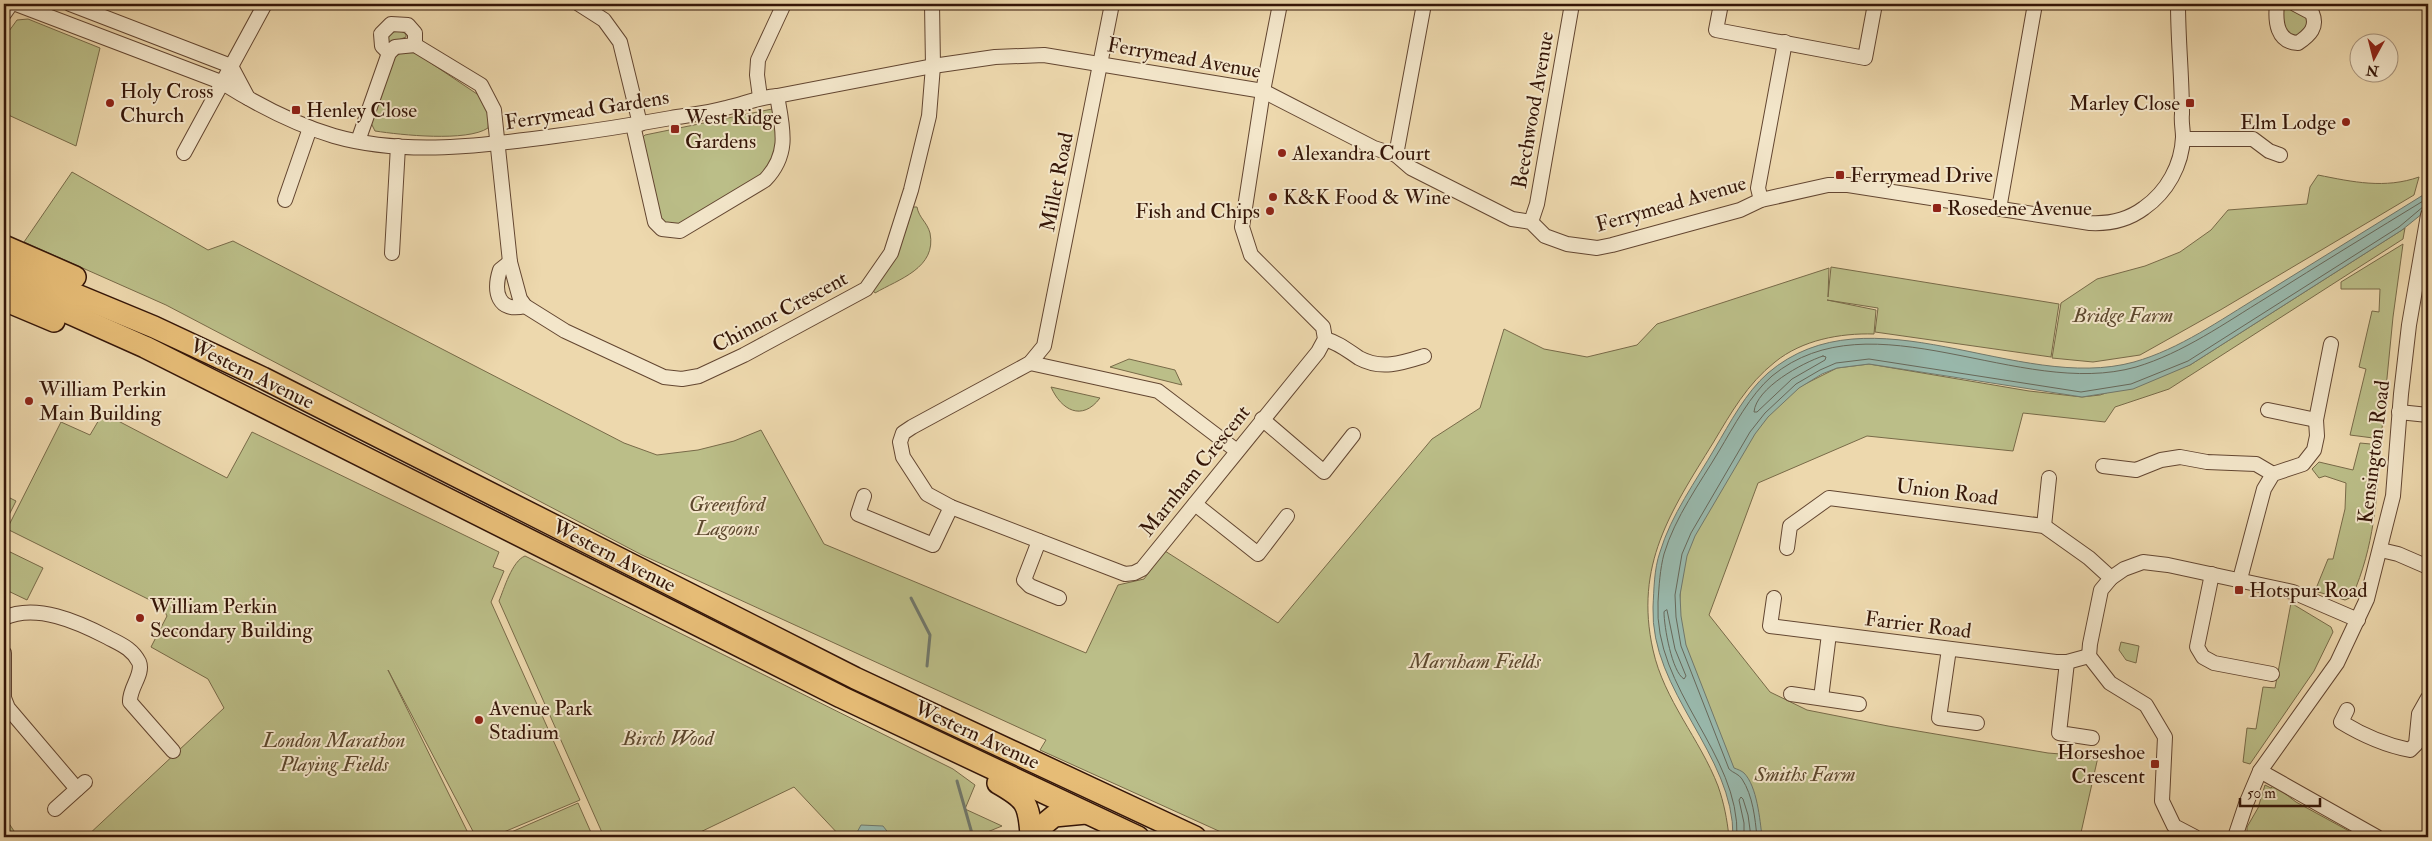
<svg xmlns="http://www.w3.org/2000/svg" width="2432" height="841" viewBox="0 0 2432 841" font-family="'IM FELL Double Pica',serif">
  <style>
    .green { fill: #bbbe88; stroke: #786a48 }
    .water { fill: #99b9ad; stroke: #71786b }
    .lines { fill: none; stroke-linecap: round; stroke-linejoin: round }
    .shore { stroke: #67685a; stroke-width: 1 }
    .stream { stroke: #71786b; stroke-width: 3 }
    .minor-casing { stroke: #634631; stroke-width: 16 }
    .highway-casing { stroke: #351608; stroke-width: 24 }
    .minor { stroke: #f3e6ca; stroke-width: 14 }
    .highway { stroke: #e6bc76; stroke-width: 21 }
    .poi-dot { fill: #8f2418; stroke: #f3e6ca; stroke-width: 2 }
    .labels { text-anchor: middle; dominant-baseline: central; stroke-width: 4; stroke-linejoin: round; paint-order: stroke }
    .street-label { font-size: 21px; fill: #351608; stroke: #f3e6ca }
    .poi-label { font-size: 21px; fill: #351608; stroke: #f3e6ca; text-anchor: start }
    .park-label { font-size: 21px; font-style: italic; fill: #5d482e; stroke: #f3e6ca }
  </style>
  <rect width="100%" height="100%" fill="#edd8ad"/>
  <filter id="stains"><feTurbulence type="fractalNoise" baseFrequency=".004" numOctaves="4"/><feColorMatrix values="0 0 0 0 .2 0 0 0 0 .09 0 0 0 0 .02 0 0 0 .5 -.17"/></filter>
  <radialGradient id="worn" r=".72"><stop offset=".6" stop-color="#630" stop-opacity="0"/><stop offset="1" stop-color="#630" stop-opacity=".3"/></radialGradient>
  <g class="green">
    <path d="M 2287,6 L 2310,16 L 2311,21 L 2300,36 L 2287,36 L 2282,20 L 2283,8 Z"/>
    <path d="M 28,19 L 100,48 L 76,146 L 4,113 L 4,38 L 17,20 Z"/>
    <path d="M 401,31 L 406,34 L 406,37 L 388,44 L 388,36 L 393,32 Z"/>
    <path d="M 402,52 L 416,53 L 480,96 L 489,115 L 488,128 C 467,142 401,135 375,131 L 371,123 L 394,58 Z"/>
    <path d="M 772,109 L 775,113 L 778,136 L 777,152 L 770,166 L 759,178 L 680,225 L 664,224 L 657,216 L 641,139 L 645,135 Z"/>
    <path d="M 72,172 L 208,250 L 233,241 L 624,443 L 657,455 L 698,450 L 734,441 L 761,430 L 824,544 L 1086,653 L 1118,585 L 1144,579 L 1165,551 L 1278,623 L 1432,439 L 1480,408 L 1504,329 L 1544,349 L 1587,357 L 1637,345 L 1657,324 L 1829,268 L 1828,297 L 1831,267 L 2059,304 L 2051,357 L 1875,332 L 1878,308 L 1827,300 L 1876,310 L 1874,334 C 1840,333 1802,340 1775,362 C 1747,384 1731,413 1713,443 C 1671,511 1634,565 1653,650 C 1664,700 1700,739 1718,786 C 1724,803 1727,819 1729,837 L 1232,837 L 1040,750 L 1046,740 L 642,555 L 166,305 L 24,242 Z"/>
    <path d="M 2318,175 C 2353,182 2385,189 2419,177 L 2414,195 L 2222,309 L 2140,355 L 2093,362 L 2052,358 L 2061,303 L 2097,279 L 2145,266 L 2180,252 L 2211,230 L 2228,210 L 2307,204 L 2310,187 Z"/>
    <path d="M 913,207 L 917,207 C 919,218 927,222 930,233 C 937,268 899,279 875,293 L 872,289 C 896,263 903,240 913,207 Z"/>
    <path d="M 2405,228 L 2403,239 L 2169,389 L 2115,407 L 2105,422 L 2023,413 L 2013,451 L 1867,436 L 1758,483 L 1709,615 L 1770,692 L 1807,710 L 1888,726 L 2048,753 L 2098,757 L 2080,837 L 1757,837 L 1678,625 L 1683,555 L 1746,438 L 1791,391 L 1837,368 L 1869,364 L 2029,391 L 2082,397 L 2100,395 L 2190,365 Z"/>
    <path d="M 2403,244 L 2393,317 L 2381,439 L 2350,435 L 2366,369 L 2359,367 L 2372,311 L 2379,312 L 2380,289 L 2341,289 L 2341,282 Z"/>
    <path d="M 1129,359 L 1175,370 L 1182,385 L 1110,367 Z"/>
    <path d="M 1051,387 L 1100,398 C 1082,422 1061,410 1051,387 Z"/>
    <path d="M 103,413 L 227,478 L 252,432 L 499,552 L 493,567 L 504,571 L 491,602 L 580,800 L 492,837 L 476,837 L 388,670 L 470,837 L 86,837 L 224,708 L 208,679 L 151,647 L 167,616 L 162,606 L 7,529 L 61,422 L 90,435 Z"/>
    <path d="M 2360,443 L 2381,445 C 2376,501 2375,544 2352,597 L 2345,600 L 2315,591 L 2328,559 L 2333,559 L 2345,509 L 2346,483 L 2325,476 L 2319,478 L 2312,469 L 2319,462 L 2353,470 Z"/>
    <path d="M 4,495 L 16,501 L 4,525 Z"/>
    <path d="M 4,549 L 43,568 L 27,600 L 4,589 Z"/>
    <path d="M 525,556 L 953,769 L 975,785 L 965,809 L 1002,826 L 975,837 L 841,837 L 794,787 L 690,837 L 604,837 L 499,601 C 504,589 512,561 525,556 Z"/>
    <path d="M 2291,603 L 2331,627 L 2333,632 L 2314,671 L 2250,764 L 2243,762 L 2247,728 L 2256,729 L 2263,687 L 2275,688 Z"/>
    <path d="M 2121,642 L 2139,646 L 2136,663 L 2126,660 L 2119,650 Z"/>
    <path d="M 2265,785 L 2271,788 L 2274,785 L 2296,802 L 2360,837 L 2247,837 L 2247,827 L 2258,808 Z"/>
    <path d="M 578,803 L 593,837 L 500,837 Z"/>
    <path d="M 4,816 L 18,837 L 4,837 Z"/>
  </g>
  <g class="water">
    <path d="M 2428,192 L 2428,209 L 2402,230 L 2190,365 L 2133,389 L 2082,397 L 1869,364 L 1837,368 L 1822,374 L 1799,388 L 1768,417 L 1755,434 L 1695,536 L 1687,556 L 1680,595 L 1681,616 L 1686,645 L 1734,768 C 1737,769 1742,771 1744,773 C 1757,786 1760,820 1762,837 L 1733,837 C 1734,754 1650,692 1653,607 C 1654,589 1654,569 1660,552 C 1671,515 1696,481 1715,448 C 1730,423 1746,392 1768,373 C 1870,286 2018,394 2134,362 C 2180,349 2220,320 2260,296 C 2316,261 2372,227 2428,192 Z"/>
    <path d="M 861,825 L 883,826 L 890,835 L 888,837 L 857,837 L 855,836 Z"/>
  </g>
  <g class="lines">
    <g class="shore">
      <path d="M 1823,356 L 1826,357 L 1825,360 L 1792,379 L 1757,412 L 1754,412 C 1756,388 1802,363 1823,356 Z"/>
      <path d="M 1667,610 L 1675,649 L 1686,676 L 1684,679 C 1672,672 1664,627 1664,612 Z"/>
      <path d="M 1737,837 C 1740,753 1653,690 1658,602 C 1659,586 1660,569 1664,554 C 1675,517 1700,483 1719,451 C 1734,426 1750,395 1772,376 C 1872,294 2020,400 2136,367 C 2183,353 2225,323 2266,298 C 2320,264 2374,231 2428,198"/>
      <path d="M 1744,837 L 1744,823 L 1739,800 L 1741,797 L 1743,799 L 1748,815 L 1751,837"/>
      <path d="M 1757,837 C 1755,818 1753,796 1742,779 C 1739,774 1733,773 1729,769 L 1681,646 L 1676,617 L 1675,595 L 1682,554 L 1691,533 L 1750,432 L 1765,413 L 1796,384 L 1820,370 L 1836,363 L 1869,359 L 2081,392 L 2131,384 L 2188,361 L 2399,227 L 2424,206 L 2428,206"/>
    </g>
    <g class="stream">
      <path d="M 911,598 L 930,635 L 927,666"/>
      <path d="M 957,781 L 973,837"/>
    </g>
    <defs>
      <g id="minor">
        <path d="M 16,4 L 221,82 C 256,104 294,124 334,136 C 404,156 483,146 555,136 C 594,131 632,125 671,118 C 689,115 708,113 726,108 C 744,104 759,97 777,96 L 933,66 L 995,57 L 1044,55 L 1263,91 L 1374,148 L 1396,155 L 1411,168 L 1512,219 L 1531,222 L 1545,236 L 1567,244 L 1597,248 L 1612,245 L 1740,210 L 1761,200 L 1828,185 L 1848,185 L 2090,223 C 2110,224 2128,220 2144,208 C 2167,192 2182,165 2183,137 C 2183,129 2181,122 2182,114 C 2182,77 2178,41 2178,4"/>
        <path d="M 70,4 L 231,66 L 248,98"/>
        <path d="M 579,4 L 604,20 L 620,42 L 640,124"/>
        <path d="M 1112,4 L 1044,346 L 1030,363 L 912,427 L 903,433 L 900,442 L 903,457 L 927,494 L 951,507 L 1125,574 L 1134,573 L 1142,569 L 1318,352 L 1325,339 L 1323,327 L 1251,255 L 1242,227 L 1263,91 L 1280,4"/>
        <path d="M 1721,4 L 1716,30 L 1865,58 L 1875,4"/>
        <path d="M 2277,4 C 2275,22 2277,42 2298,43 C 2310,35 2318,27 2312,13 L 2295,4"/>
        <path d="M 4,14 L 11,4"/>
        <path d="M 389,53 L 382,46 L 381,34 L 391,24 L 408,25 L 415,33 L 415,45"/>
        <path d="M 760,97 L 757,75 L 758,60 L 784,4"/>
        <path d="M 633,125 L 655,222 L 662,229 L 680,231 L 765,180 C 790,154 783,129 777,96"/>
        <path d="M 2183,139 L 2253,139 L 2269,151 L 2280,155"/>
        <path d="M 358,141 L 389,53 L 395,47 L 415,45 L 481,85 L 494,110 L 510,262 L 520,299 L 525,306 L 565,331 L 664,377 L 682,379 L 699,376 L 744,355 L 866,289 L 891,253 L 911,190 L 929,116 L 933,66 L 932,4"/>
        <path d="M 184,153 L 265,4"/>
        <path d="M 1396,155 L 1424,4"/>
        <path d="M 285,200 L 310,128"/>
        <path d="M 1761,200 L 1758,188 L 1785,42"/>
        <path d="M 1999,209 L 2035,4"/>
        <path d="M 1531,222 L 1537,204 L 1572,4"/>
        <path d="M 392,253 L 398,146"/>
        <path d="M 510,262 L 500,270 C 493,292 498,313 525,306"/>
        <path d="M 1325,339 C 1339,343 1347,350 1359,358 C 1381,370 1402,363 1424,356"/>
        <path d="M 1030,363 L 1158,391 L 1237,451"/>
        <path d="M 2268,410 L 2316,420"/>
        <path d="M 2399,412 L 2428,415"/>
        <path d="M 1262,419 L 1324,472 L 1353,435"/>
        <path d="M 2103,466 L 2136,470 L 2161,460 L 2180,457 L 2207,462 L 2256,464 L 2273,474"/>
        <path d="M 864,496 L 858,514 L 933,545 L 951,507"/>
        <path d="M 1195,504 L 1258,554 L 1287,516"/>
        <path d="M 2044,526 L 2049,478"/>
        <path d="M 1039,541 L 1024,580 L 1030,586 L 1059,598"/>
        <path d="M 1787,548 L 1790,526 L 1829,498 L 2044,526 L 2089,558 L 2111,578"/>
        <path d="M 2381,550 L 2398,554 L 2428,567"/>
        <path d="M 2212,574 L 2197,647 L 2203,657 L 2214,663 L 2272,674"/>
        <path d="M 2240,579 L 2264,489 L 2273,474 L 2303,464 L 2314,450 L 2317,436 L 2316,420 L 2331,344"/>
        <path d="M 1774,598 L 1770,626 L 2056,662 L 2067,662 L 2089,656"/>
        <path d="M 4,618 C 36,603 78,622 107,637 C 120,644 132,648 139,662 C 144,674 129,688 130,702 L 173,751"/>
        <path d="M 1949,649 L 1939,718 L 1977,723"/>
        <path d="M 4,653 L 4,698 L 8,708 L 77,789"/>
        <path d="M 2067,662 L 2059,733 L 2092,738"/>
        <path d="M 1791,694 L 1859,704"/>
        <path d="M 1821,698 L 1829,634"/>
        <path d="M 2347,710 L 2341,722 C 2364,736 2384,745 2410,750 L 2416,744 L 2419,714 L 2428,698"/>
        <path d="M 2260,771 L 2377,837"/>
        <path d="M 55,809 L 85,782"/>
        <path d="M 2195,837 L 2174,826 L 2162,801 L 2165,737 L 2146,705 L 2110,683 L 2089,656 L 2090,644 L 2101,590 L 2111,578 L 2124,569 L 2143,562 L 2168,565 L 2293,592 L 2358,620"/>
        <path d="M 2235,837 L 2246,804 L 2260,771 L 2337,663 L 2367,599 L 2393,496 L 2401,394 L 2409,325 L 2428,215"/>
      </g>
      <g id="highway">
        <path d="M 4,246 L 75,277"/>
        <path d="M 4,265 L 154,327 L 263,378 L 855,678 L 1195,837"/>
        <path d="M 4,284 L 145,347 L 841,697 L 1138,837"/>
        <path d="M 4,300 L 54,321"/>
        <path d="M 998,783 C 1026,799 1029,803 1031,835"/>
        <path d="M 1031,835 L 1054,816 L 1086,813"/>
      </g>
    </defs>
    <use href="#minor" class="minor-casing"/>
    <use href="#highway" class="highway-casing"/>
    <use href="#minor" class="minor"/>
    <use href="#highway" class="highway"/>
  </g>
  <g class="poi-dot">
    <circle cx="110" cy="103" r="5"/>
    <rect x="2185" y="98" width="10" height="10" rx="2.5"/>
    <rect x="291" y="105" width="10" height="10" rx="2.5"/>
    <circle cx="2346" cy="122" r="5"/>
    <rect x="670" y="124" width="10" height="10" rx="2.5"/>
    <circle cx="1282" cy="153" r="5"/>
    <rect x="1835" y="170" width="10" height="10" rx="2.5"/>
    <circle cx="1273" cy="197" r="5"/>
    <rect x="1932" y="203" width="10" height="10" rx="2.5"/>
    <circle cx="1270" cy="211" r="5"/>
    <circle cx="29" cy="401" r="5"/>
    <rect x="2234" y="585" width="10" height="10" rx="2.5"/>
    <circle cx="140" cy="618" r="5"/>
    <circle cx="479" cy="720" r="5"/>
    <rect x="2150" y="759" width="10" height="10" rx="2.5"/>
  </g>
  <g class="labels">
    <g class="street-label">
      <text transform="translate(1184 58) rotate(10)">Ferrymead Avenue</text>
      <text transform="translate(587 110) rotate(-9)">Ferrymead Gardens</text>
      <text transform="translate(1533 110) rotate(-80)">Beechwood Avenue</text>
      <text transform="translate(1057 182) rotate(-79)">Millet Road</text>
      <text transform="translate(1671 204) rotate(-16)">Ferrymead Avenue</text>
      <text transform="translate(780 312) rotate(-28)">Chinnor Crescent</text>
      <text transform="translate(252 374) rotate(26)">Western Avenue</text>
      <text transform="translate(2374 452) rotate(-83)">Kensington Road</text>
      <text transform="translate(1195 471) rotate(-51)">Marnham Crescent</text>
      <text transform="translate(1947 492) rotate(7)">Union Road</text>
      <text transform="translate(614 556) rotate(27)">Western Avenue</text>
      <text transform="translate(1918 625) rotate(7)">Farrier Road</text>
      <text transform="translate(977 735) rotate(25)">Western Avenue</text>
    </g>
    <g class="poi-label">
      <text x="120" y="91">Holy Cross<tspan x="120" dy="24">Church</tspan></text>
      <text x="2180" y="103" text-anchor="end">Marley Close</text>
      <text x="306" y="110">Henley Close</text>
      <text x="685" y="117">West Ridge<tspan x="685" dy="24">Gardens</tspan></text>
      <text x="2336" y="122" text-anchor="end">Elm Lodge</text>
      <text x="1292" y="153">Alexandra Court</text>
      <text x="1850" y="175">Ferrymead Drive</text>
      <text x="1283" y="197">K&amp;K Food &amp; Wine</text>
      <text x="1947" y="208">Rosedene Avenue</text>
      <text x="1260" y="211" text-anchor="end">Fish and Chips</text>
      <text x="39" y="389">William Perkin<tspan x="39" dy="24">Main Building</tspan></text>
      <text x="2249" y="590">Hotspur Road</text>
      <text x="150" y="606">William Perkin<tspan x="150" dy="24">Secondary Building</tspan></text>
      <text x="489" y="708">Avenue Park<tspan x="489" dy="24">Stadium</tspan></text>
      <text x="2145" y="752" text-anchor="end">Horseshoe<tspan x="2145" dy="24">Crescent</tspan></text>
    </g>
    <g class="park-label">
      <text x="2123" y="315">Bridge Farm</text>
      <text x="727" y="504">Greenford<tspan x="727" dy="24">Lagoons</tspan></text>
      <text x="1475" y="661">Marnham Fields</text>
      <text x="668" y="738">Birch Wood</text>
      <text x="334" y="740">London Marathon<tspan x="334" dy="24">Playing Fields</tspan></text>
      <text x="1805" y="774">Smiths Farm</text>
    </g>
  </g>
  <rect width="2432" height="841" fill="none" stroke="#edd8ad" stroke-width="20"/>
  <rect x="5" y="5" width="2422" height="831" fill="none" stroke="#351608" stroke-width="2.5"/>
  <rect x="10" y="10" width="2412" height="821" fill="none" stroke="#351608"/>
  <g transform="translate(2374 58) rotate(187)"><circle r="24" fill="#f3e6ca" stroke="#a7937c"/>
  <path d="M0-4L9 19L0 12L-9 19Z" fill="#8f2418"/>
  <text y="-8" font-size="14" font-weight="bold" text-anchor="middle" fill="#351608">N</text>
  </g>
  <path d="M2240 798v8h80v-8" fill="none" stroke="#351608" stroke-width="2.5"/>
  <text x="2247" y="798" font-size="15" fill="#351608" stroke="#f3e6ca" stroke-width="4" paint-order="stroke">50 m</text>
  <rect width="100%" height="100%" filter="url(#stains)"/>
  <rect width="100%" height="100%" fill="url(#worn)"/>
</svg>
